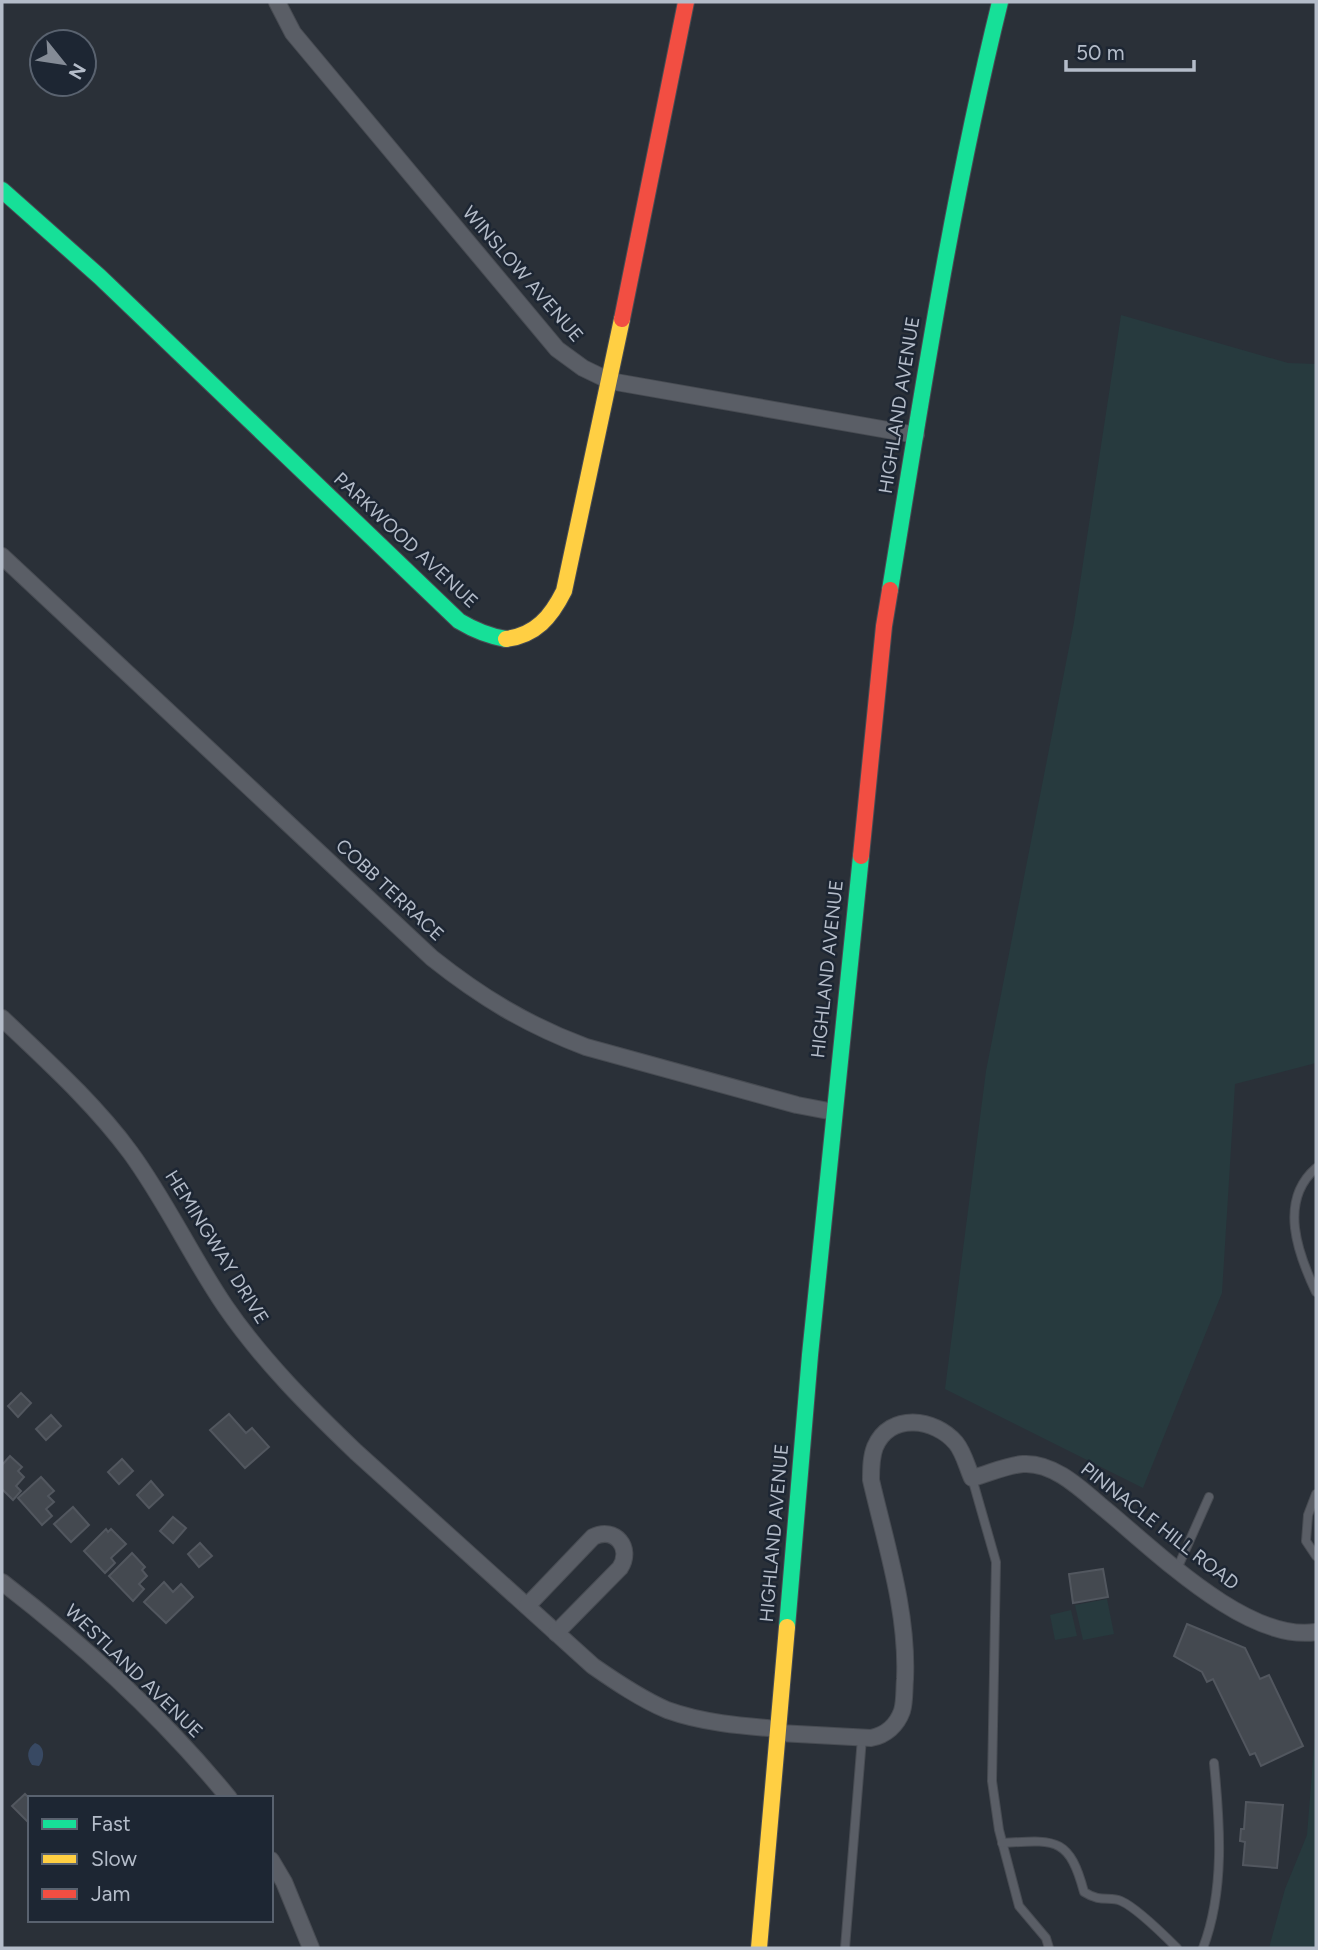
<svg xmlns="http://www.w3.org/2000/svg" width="1318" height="1950" viewBox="0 0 1318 1950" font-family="Figtree,sans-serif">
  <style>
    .green { fill: #273a3e }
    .water { fill: #384963 }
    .building { fill: #444950; stroke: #52575f; stroke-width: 2 }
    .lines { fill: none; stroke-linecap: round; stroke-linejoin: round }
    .lane-casing { stroke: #484c53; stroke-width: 10 }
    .street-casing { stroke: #484c53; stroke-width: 18 }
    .fast-casing { stroke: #484c53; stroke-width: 18 }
    .slow-casing { stroke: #484c53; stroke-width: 18 }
    .jam-casing { stroke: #484c53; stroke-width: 18 }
    .lane { stroke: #5a5e66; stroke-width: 8 }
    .street { stroke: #5a5e66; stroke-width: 16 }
    .fast { stroke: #16e098; stroke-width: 16 }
    .slow { stroke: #ffcf43; stroke-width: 16 }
    .jam { stroke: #f24e42; stroke-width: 16 }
    .labels { text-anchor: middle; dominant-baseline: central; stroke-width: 5; stroke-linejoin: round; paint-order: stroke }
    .street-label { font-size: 19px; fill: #b4bcc9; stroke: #1d2633 }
  </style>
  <rect width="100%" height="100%" fill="#2a3038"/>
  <g class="green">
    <path d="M 1121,315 L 1288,363 L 1316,364 L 1316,1063 L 1235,1084 L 1222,1293 L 1143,1488 L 945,1389 L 986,1071 L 1074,622 Z"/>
    <path d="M 1107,1599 L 1114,1634 L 1083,1640 L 1075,1605 Z"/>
    <path d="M 1071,1610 L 1077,1636 L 1055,1640 L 1050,1615 Z"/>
    <path d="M 1316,1722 L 1316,1948 L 1269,1948 L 1285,1889 L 1307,1835 Z"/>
  </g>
  <path class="water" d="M 35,1743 C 45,1746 45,1758 39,1766 L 32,1765 C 26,1757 27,1749 35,1743 Z"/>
  <g class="building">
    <path d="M 21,1393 L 31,1403 L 18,1417 L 8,1406 Z"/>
    <path d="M 229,1414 L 246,1433 L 252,1428 L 269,1447 L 245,1468 L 210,1430 Z"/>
    <path d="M 51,1415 L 61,1426 L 46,1440 L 36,1429 Z"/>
    <path d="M 10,1456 L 22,1467 L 18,1471 L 24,1477 L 16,1486 L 21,1491 L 13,1500 L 2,1489 L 2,1465 Z"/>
    <path d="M 122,1459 L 133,1471 L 119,1484 L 108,1472 Z"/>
    <path d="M 41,1477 L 54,1491 L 48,1496 L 54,1502 L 46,1509 L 52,1516 L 42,1525 L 18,1498 Z"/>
    <path d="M 151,1481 L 163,1495 L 149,1508 L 137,1495 Z"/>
    <path d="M 73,1507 L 89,1525 L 71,1542 L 54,1524 Z"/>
    <path d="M 173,1517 L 186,1528 L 173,1543 L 160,1531 Z"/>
    <path d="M 106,1529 L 108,1532 L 111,1529 L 126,1544 L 111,1558 L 115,1563 L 105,1573 L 84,1551 Z"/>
    <path d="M 200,1543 L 212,1556 L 199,1567 L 188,1554 Z"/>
    <path d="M 132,1553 L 145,1567 L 142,1570 L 147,1576 L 139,1584 L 144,1589 L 133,1601 L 109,1576 Z"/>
    <path d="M 1103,1569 L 1108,1597 L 1073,1603 L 1069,1574 Z"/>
    <path d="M 164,1582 L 173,1592 L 181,1584 L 193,1597 L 166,1623 L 144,1602 Z"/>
    <path d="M 1187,1624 L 1245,1648 L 1260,1679 L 1269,1675 L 1303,1746 L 1261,1766 L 1255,1753 L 1250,1755 L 1213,1679 L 1207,1682 L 1202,1672 L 1174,1656 Z"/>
    <path d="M 25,1794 L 30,1799 L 30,1824 L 12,1806 Z"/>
    <path d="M 1246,1802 L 1283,1805 L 1277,1868 L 1243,1865 L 1245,1842 L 1240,1841 L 1241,1829 L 1244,1829 Z"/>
  </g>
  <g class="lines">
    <defs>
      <g id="lane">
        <path d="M 1316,1168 C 1278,1201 1298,1254 1316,1292"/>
        <path d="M 972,1478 L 996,1562 L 992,1781 L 999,1830 L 1019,1906 L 1046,1938 L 1049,1948"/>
        <path d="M 1316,1494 L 1308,1515 L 1306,1541 L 1316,1556"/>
        <path d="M 1177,1569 L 1209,1497"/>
        <path d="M 1002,1843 C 1055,1840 1069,1836 1084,1892 C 1101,1903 1109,1896 1121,1901 C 1135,1907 1166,1937 1177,1948"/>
        <path d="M 845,1948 L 862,1738"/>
        <path d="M 1203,1948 C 1225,1890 1220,1824 1214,1763"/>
      </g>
      <g id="street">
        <path d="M 277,2 L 293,33 L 557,349 L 583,368 L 610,381 L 916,435"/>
        <path d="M 2,556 L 432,958 C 481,997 527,1025 586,1047 L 797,1105 L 834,1112"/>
        <path d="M 2,1018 C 47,1061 93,1102 130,1152 C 166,1201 191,1256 225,1306 C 262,1360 309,1407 356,1452 L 593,1666 C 616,1682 641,1699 667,1710 C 703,1723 742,1726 779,1729"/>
        <path d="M 2,1582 C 85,1646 162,1716 229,1798"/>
        <path d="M 527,1606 L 593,1537 C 615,1526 633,1548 620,1568 L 556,1633"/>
        <path d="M 779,1733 L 871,1738 C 886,1735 897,1725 902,1711 C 905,1701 904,1690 905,1679 C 908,1612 886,1545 871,1480 C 871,1469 871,1457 875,1447 C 890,1412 935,1418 956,1443 C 964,1453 967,1467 972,1478 C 988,1474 1007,1465 1023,1464 C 1053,1462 1080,1488 1101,1506 C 1153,1548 1246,1643 1316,1632"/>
        <path d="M 271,1860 L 284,1882 L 311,1948"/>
      </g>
      <g id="fast">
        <path d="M 2,190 L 100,277 L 459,621 C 474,630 488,636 506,639"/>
        <path d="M 890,590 C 922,394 952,196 1000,2"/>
        <path d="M 787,1627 L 810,1355 L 861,856"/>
      </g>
      <g id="slow">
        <path d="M 506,639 C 536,635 551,617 564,591 L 622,319"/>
        <path d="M 759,1948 L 787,1627"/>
      </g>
      <g id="jam">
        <path d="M 622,319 L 686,2"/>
        <path d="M 861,856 L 884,626 L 890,590"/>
      </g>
    </defs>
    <use href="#lane" class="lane-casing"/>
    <use href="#street" class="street-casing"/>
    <use href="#fast" class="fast-casing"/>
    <use href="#slow" class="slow-casing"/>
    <use href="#jam" class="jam-casing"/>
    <use href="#lane" class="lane"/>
    <use href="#street" class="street"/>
    <use href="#fast" class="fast"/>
    <use href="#slow" class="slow"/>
    <use href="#jam" class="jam"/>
  </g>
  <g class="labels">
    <g class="street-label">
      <text transform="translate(523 274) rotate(49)">WINSLOW AVENUE</text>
      <text transform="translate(899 405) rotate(-81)">HIGHLAND AVENUE</text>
      <text transform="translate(406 540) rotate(43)">PARKWOOD AVENUE</text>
      <text transform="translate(390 890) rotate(43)">COBB TERRACE</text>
      <text transform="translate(827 969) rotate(-84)">HIGHLAND AVENUE</text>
      <text transform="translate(217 1247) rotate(58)">HEMINGWAY DRIVE</text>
      <text transform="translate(1160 1526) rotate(38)">PINNACLE HILL ROAD</text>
      <text transform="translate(774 1533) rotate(-85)">HIGHLAND AVENUE</text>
      <text transform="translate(134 1671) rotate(44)">WESTLAND AVENUE</text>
    </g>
  </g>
  <rect width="1318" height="1950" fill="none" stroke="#b4bcc9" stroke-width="7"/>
  <rect x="28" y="1796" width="245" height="126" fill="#1d2633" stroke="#59626f" stroke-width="2"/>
  <rect x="42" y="1819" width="35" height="10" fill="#16e098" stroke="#59626f" stroke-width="2"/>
  <text x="91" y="1831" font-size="21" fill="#b4bcc9">Fast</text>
  <rect x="42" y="1854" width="35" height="10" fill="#ffcf43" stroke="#59626f" stroke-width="2"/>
  <text x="91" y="1866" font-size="21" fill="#b4bcc9">Slow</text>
  <rect x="42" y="1889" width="35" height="10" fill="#f24e42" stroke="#59626f" stroke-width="2"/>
  <text x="91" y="1901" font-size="21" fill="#b4bcc9">Jam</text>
  <g transform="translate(63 63) rotate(120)"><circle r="33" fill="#1d2633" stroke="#59626f" stroke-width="2"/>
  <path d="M0-5L12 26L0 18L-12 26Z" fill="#848b96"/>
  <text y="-10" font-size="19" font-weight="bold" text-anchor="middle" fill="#b4bcc9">N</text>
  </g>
  <path d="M1066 60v10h128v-10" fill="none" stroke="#b4bcc9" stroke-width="3.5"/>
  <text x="1076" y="60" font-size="21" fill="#b4bcc9" stroke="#1d2633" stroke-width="5" paint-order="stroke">50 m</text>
</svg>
